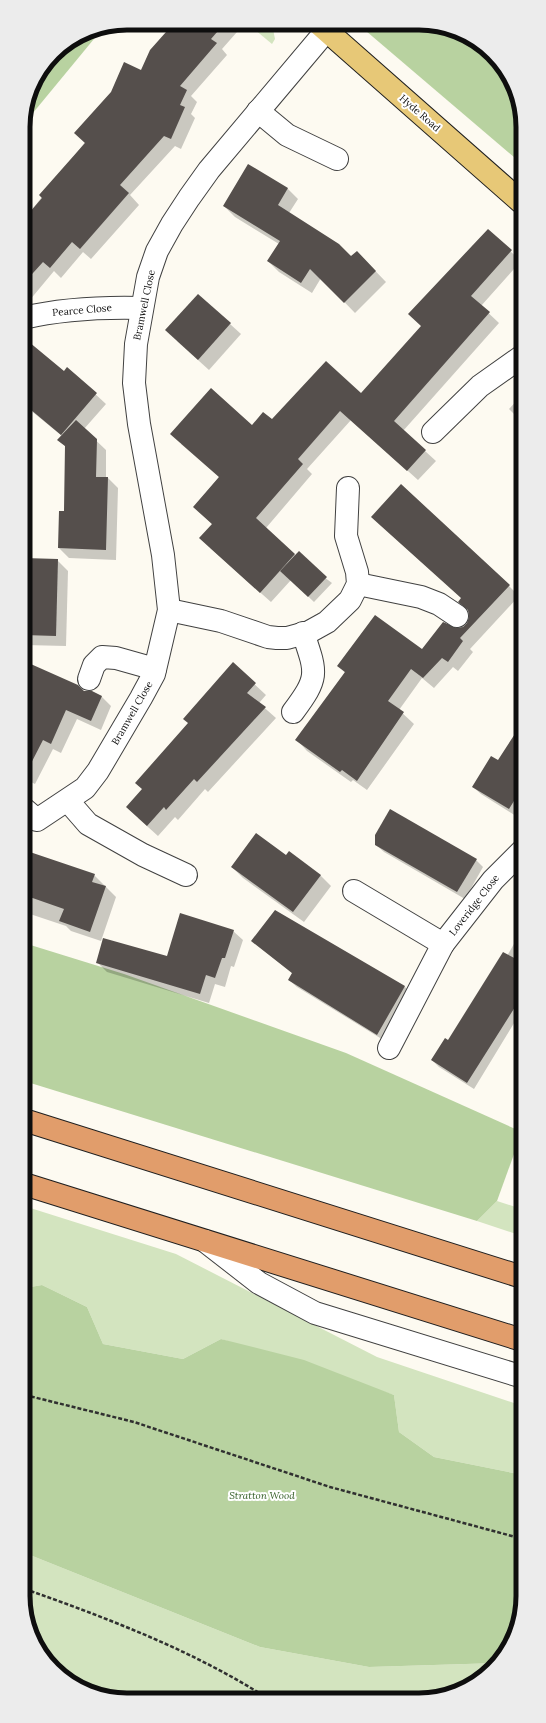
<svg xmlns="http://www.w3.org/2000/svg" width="546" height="1723" viewBox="0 0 546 1723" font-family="Lora,serif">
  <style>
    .green { fill: #d3e4bf }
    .forest { fill: #b8d2a0 }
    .shadow { fill: #0003 }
    .building { fill: #554f4c }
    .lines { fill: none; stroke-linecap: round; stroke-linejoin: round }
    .minor-casing { stroke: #414141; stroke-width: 24 }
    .major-casing { stroke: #1f1f1f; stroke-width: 24 }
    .highway-casing { stroke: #1f1f1f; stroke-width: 24 }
    .path { stroke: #303030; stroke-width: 2.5; stroke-dasharray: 4 2; stroke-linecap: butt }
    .minor { stroke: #fff; stroke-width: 22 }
    .major { stroke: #e7c877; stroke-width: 22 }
    .highway { stroke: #e19d6b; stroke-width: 22 }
    .labels { text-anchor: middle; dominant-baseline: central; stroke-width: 4; stroke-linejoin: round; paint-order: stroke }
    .street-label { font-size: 10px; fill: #0e0e0e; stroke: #fff }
    .park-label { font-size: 10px; font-style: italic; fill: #345e27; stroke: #fff }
    .rim { fill: none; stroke: #0e0e0e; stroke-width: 5 }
  </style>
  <rect width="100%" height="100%" fill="#fdfaf1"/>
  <g class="green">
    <path d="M 248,24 L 272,24 L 275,39 L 272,44 Z"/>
    <path d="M 497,1201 L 522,1209 L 522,1236 L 477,1221 Z"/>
    <path d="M 24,1206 L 176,1254 L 377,1357 L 523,1406 L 523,1475 L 434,1457 L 399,1432 L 394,1395 L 221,1339 L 183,1359 L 103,1344 L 87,1307 L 42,1285 L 25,1288 Z"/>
    <path d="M 25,1553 L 260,1647 L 369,1667 L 498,1663 L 471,1686 L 439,1698 L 107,1698 L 53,1669 L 25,1616 Z"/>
  </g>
  <g class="forest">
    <path d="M 359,25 L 439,25 L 493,54 L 521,107 L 521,163 Z"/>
    <path d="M 103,28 L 23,125 L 34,81 L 54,53 L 88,31 Z"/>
    <path d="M 24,943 L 124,974 L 346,1053 L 522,1132 L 497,1201 L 477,1221 L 24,1081 Z"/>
    <path d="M 42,1285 L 87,1307 L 103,1344 L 183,1359 L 221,1339 L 304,1360 L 394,1395 L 399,1432 L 434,1457 L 523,1475 L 523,1602 L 515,1635 L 498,1663 L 369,1667 L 260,1647 L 25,1553 L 25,1288 Z"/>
  </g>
  <g class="shadow">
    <path d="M 175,23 L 229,24 L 237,32 L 222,49 L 227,55 L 191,96 L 197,102 L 191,114 L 195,118 L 181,149 L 175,146 L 130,195 L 139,205 L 91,259 L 83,252 L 61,278 L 54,271 L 29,301 L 23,296 L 23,221 L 141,71 Z"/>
    <path d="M 287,188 L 298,199 L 289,213 L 351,258 L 357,252 L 386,282 L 355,313 L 321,278 L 312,293 L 279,272 L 268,261 L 279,244 L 235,217 L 224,206 Z"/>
    <path d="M 488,231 L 521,261 L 481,306 L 499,323 L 403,431 L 436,461 L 418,480 L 351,420 L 307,469 L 312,474 L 266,528 L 296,556 L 332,583 L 314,602 L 291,580 L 271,602 L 210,548 L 213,525 L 194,507 L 219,477 L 181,444 L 252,426 L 361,395 L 422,326 Z"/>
    <path d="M 230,324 L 241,334 L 209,370 L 177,341 Z"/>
    <path d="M 23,359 L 64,373 L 67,368 L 106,404 L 84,429 L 106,450 L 106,478 L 108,478 L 118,488 L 116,560 L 69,558 L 59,548 L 60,512 L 65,512 L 66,447 L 58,440 L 62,436 L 24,405 Z"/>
    <path d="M 521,396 L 521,421 L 509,409 Z"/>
    <path d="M 521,461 L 521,473 L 516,467 Z"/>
    <path d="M 24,559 L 57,560 L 68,571 L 66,646 L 25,645 L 24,644 Z"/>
    <path d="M 509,586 L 519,596 L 470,649 L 473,652 L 458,671 L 453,667 L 434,688 L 422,678 L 399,710 L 414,724 L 367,790 L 353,780 L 351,782 L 307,751 L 297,740 L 345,673 L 339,666 L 423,650 L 456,630 L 463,628 L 468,623 L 470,617 L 469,612 L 459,602 Z"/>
    <path d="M 24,662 L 78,686 L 84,692 L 101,696 L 111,706 L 101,730 L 77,719 L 61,753 L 53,749 L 35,784 L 31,782 L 27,792 L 24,791 Z"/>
    <path d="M 233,664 L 266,695 L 259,703 L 276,718 L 208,792 L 205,789 L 178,820 L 175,817 L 158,836 L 138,818 L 143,790 L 189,723 Z"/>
    <path d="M 522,724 L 522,807 L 516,816 L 481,794 L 473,787 L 498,762 Z"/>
    <path d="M 376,845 L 476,860 L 483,867 L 465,899 L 384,852 Z"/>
    <path d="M 24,851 L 94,875 L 116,897 L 101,941 L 71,931 L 66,926 L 24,912 Z"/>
    <path d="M 286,856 L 320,875 L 331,886 L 304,922 L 243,878 L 232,867 Z"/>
    <path d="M 275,911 L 405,987 L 412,994 L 385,1041 L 297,987 L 289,980 L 293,974 L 252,941 Z"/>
    <path d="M 522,930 L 522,1010 L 474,1089 L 439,1067 L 432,1060 L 448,1041 L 507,956 Z"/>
    <path d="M 233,931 L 243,940 L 234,967 L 231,966 L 225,987 L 215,984 L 209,1003 L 107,972 L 97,962 L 168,957 Z"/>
  </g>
  <g class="building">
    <path d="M 174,23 L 224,24 L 211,39 L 217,43 L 180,86 L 187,90 L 180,105 L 185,107 L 171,139 L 164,136 L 120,185 L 129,193 L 80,249 L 72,242 L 50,268 L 43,262 L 23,284 L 23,220 L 42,198 L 39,195 L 85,143 L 74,133 L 111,92 L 124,62 L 141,70 L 150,50 Z"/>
    <path d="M 248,164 L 288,188 L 278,205 L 339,244 L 351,256 L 357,251 L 376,271 L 344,303 L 310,269 L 301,283 L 267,261 L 280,241 L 223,206 Z"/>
    <path d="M 488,229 L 512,250 L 471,296 L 490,312 L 394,421 L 426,450 L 407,471 L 340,411 L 298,459 L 303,464 L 256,518 L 295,554 L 260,593 L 199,538 L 212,524 L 193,507 L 219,477 L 170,434 L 211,388 L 252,425 L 263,412 L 272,419 L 326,361 L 361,393 L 421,326 L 408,314 Z"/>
    <path d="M 198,294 L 231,323 L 198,360 L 165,330 Z"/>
    <path d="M 23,337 L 64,371 L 67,367 L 97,393 L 61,435 L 24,404 Z"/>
    <path d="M 76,420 L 97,439 L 96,477 L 108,477 L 106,550 L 58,548 L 59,511 L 64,511 L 65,446 L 57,440 Z"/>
    <path d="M 401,484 L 510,585 L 460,638 L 463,641 L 448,662 L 442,658 L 423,678 L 411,669 L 388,701 L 404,712 L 357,781 L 342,770 L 340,772 L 295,740 L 345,672 L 337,666 L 375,615 L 422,649 L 443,622 L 457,628 L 463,627 L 467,623 L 469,617 L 468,610 L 458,602 L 461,598 L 371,517 Z"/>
    <path d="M 299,551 L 327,577 L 308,597 L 280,571 Z"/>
    <path d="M 24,558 L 58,559 L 56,636 L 24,635 Z"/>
    <path d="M 24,661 L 78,685 L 84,691 L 92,691 L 102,696 L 91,721 L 66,710 L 51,744 L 43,740 L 24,777 Z"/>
    <path d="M 233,662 L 256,683 L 247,693 L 266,707 L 197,782 L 194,779 L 166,810 L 164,807 L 147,826 L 126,807 L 142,789 L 135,783 L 188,723 L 183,719 Z"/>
    <path d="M 522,723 L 522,788 L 509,809 L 472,787 L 491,756 L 498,760 Z"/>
    <path d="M 390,809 L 477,859 L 457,892 L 375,845 L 375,835 Z"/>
    <path d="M 256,833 L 286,855 L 289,851 L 321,875 L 293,912 L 231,867 Z"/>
    <path d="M 24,850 L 95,874 L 92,882 L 106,886 L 90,932 L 59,921 L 64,909 L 24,895 Z"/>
    <path d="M 275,910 L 405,986 L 377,1035 L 288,980 L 292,973 L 251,941 Z"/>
    <path d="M 180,913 L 234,930 L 225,958 L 222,958 L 215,978 L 206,975 L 200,994 L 96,963 L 103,938 L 167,956 Z"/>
    <path d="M 503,952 L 522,962 L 522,996 L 467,1083 L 431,1060 L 445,1038 L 448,1040 Z"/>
  </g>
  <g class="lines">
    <defs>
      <g id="minor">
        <path d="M 258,111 L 287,135 L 337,159"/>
        <path d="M 23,318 C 62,309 101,307 141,308"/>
        <path d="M 433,432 L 480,386 L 521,357"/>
        <path d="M 358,584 L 421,597 L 439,604 L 457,616"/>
        <path d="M 169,610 L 221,621 L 268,637 L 277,638 L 287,638 L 309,632 L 327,622 L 350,600 L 358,584 L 357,572 L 346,536 L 348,488"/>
        <path d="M 89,679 L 94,665 L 102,657 L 116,658 L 155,669"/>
        <path d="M 293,712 C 319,677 317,674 303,633"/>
        <path d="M 68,801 L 88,824 L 143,855 L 186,875"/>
        <path d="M 24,809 L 37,820 L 85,788 L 98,771 L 141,698 L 154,674 L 169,610 L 163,555 L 139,424 L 134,383 L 136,344 L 148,277 L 157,251 L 172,224 L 189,198 L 209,170 L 326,31"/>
        <path d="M 354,891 L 443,944"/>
        <path d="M 389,1048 L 443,944 L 493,880 L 522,851"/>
        <path d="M 205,1241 L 259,1283 L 315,1313 L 523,1377"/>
      </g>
      <path id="major" d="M 319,24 L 521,202"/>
      <g id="highway">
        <path d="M 24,1120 L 522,1277"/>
        <path d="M 24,1184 L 522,1340"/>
      </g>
    </defs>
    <use href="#minor" class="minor-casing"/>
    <use href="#major" class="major-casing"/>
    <use href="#highway" class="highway-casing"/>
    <g class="path">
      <path d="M 25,1395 L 134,1422 L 330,1487 L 523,1539"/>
      <path d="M 25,1589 C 107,1618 194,1651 267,1698"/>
    </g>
    <use href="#minor" class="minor"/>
    <use href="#major" class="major"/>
    <use href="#highway" class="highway"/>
  </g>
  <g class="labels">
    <g class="street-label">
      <text transform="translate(420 113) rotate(41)">Hyde Road</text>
      <text transform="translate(144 305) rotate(-78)">Bramwell Close</text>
      <text transform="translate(82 310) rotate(-5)">Pearce Close</text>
      <text transform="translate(132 713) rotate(-60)">Bramwell Close</text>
      <text transform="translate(474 905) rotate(-52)">Loveridge Close</text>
    </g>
    <g class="park-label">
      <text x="262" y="1495">Stratton Wood</text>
    </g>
  </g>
  <path d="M0 0H546V1723H0ZM127 30H419A97 97 0 0 1 516 127V1596A97 97 0 0 1 419 1693H127A97 97 0 0 1 30 1596V127A97 97 0 0 1 127 30Z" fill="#ececec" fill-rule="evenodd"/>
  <path class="rim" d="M127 30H419A97 97 0 0 1 516 127V1596A97 97 0 0 1 419 1693H127A97 97 0 0 1 30 1596V127A97 97 0 0 1 127 30Z"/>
</svg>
